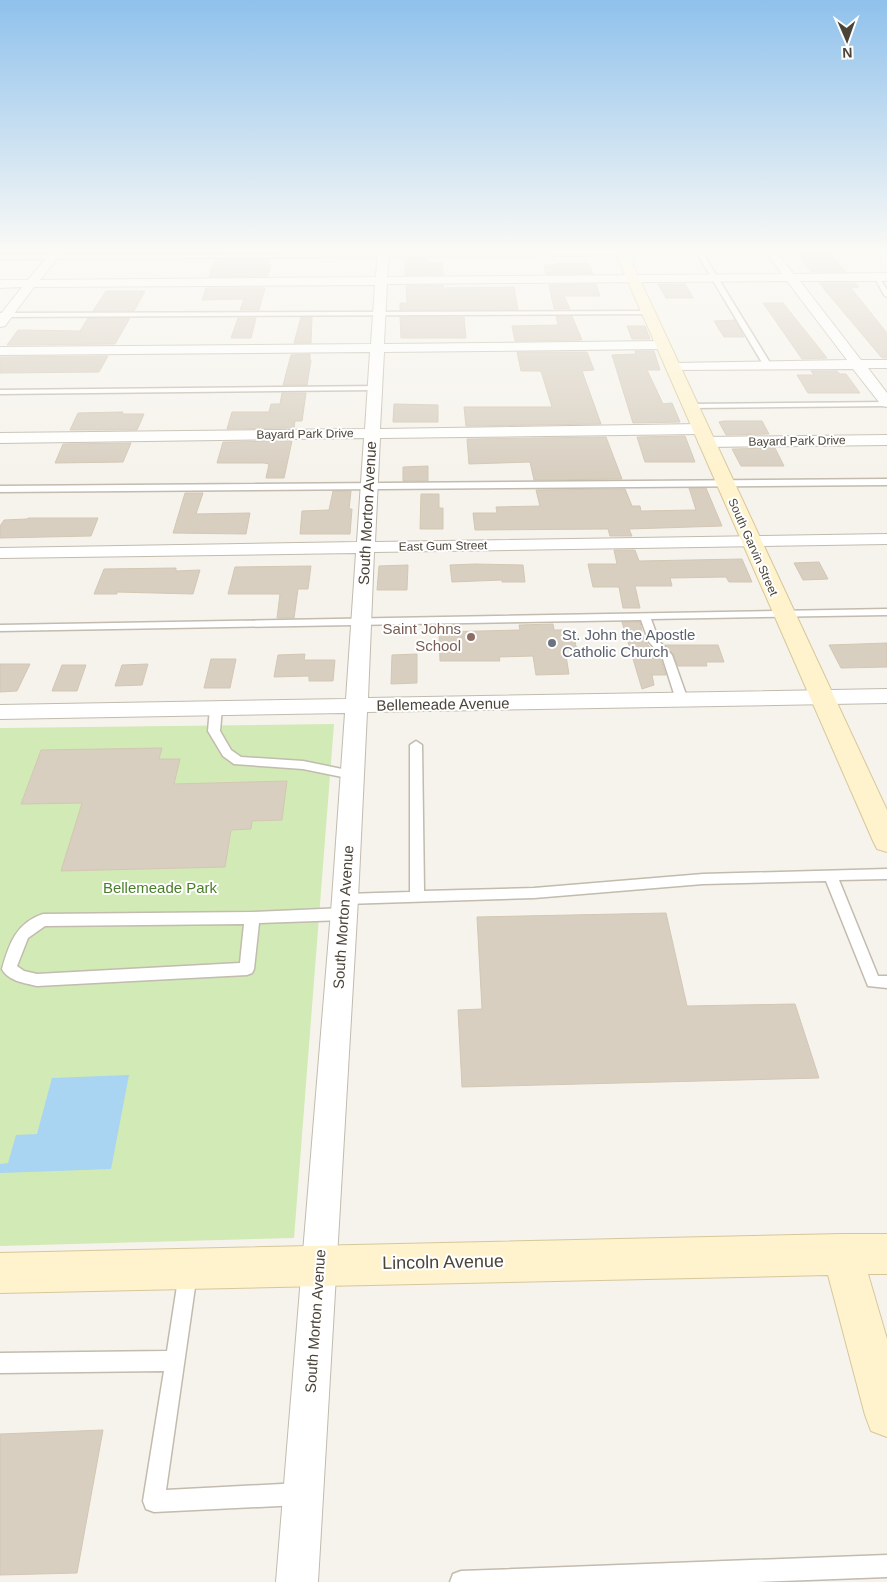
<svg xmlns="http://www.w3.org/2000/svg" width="887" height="1582" viewBox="0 0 887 1582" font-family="Helvetica,sans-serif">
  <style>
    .green { fill: #d2eab5 }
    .water { fill: #a9d4f2 }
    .building { fill: #d8cfc1; stroke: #d3c7b4 }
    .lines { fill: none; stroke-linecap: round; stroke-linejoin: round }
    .lane-casing { stroke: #c2bbae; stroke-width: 3 }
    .street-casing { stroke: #c2bbae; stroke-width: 2 }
    .secondary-casing { stroke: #d6c79b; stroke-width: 2 }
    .lane { fill: #fff; fill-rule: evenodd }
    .street { fill: #fff; fill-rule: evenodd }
    .secondary { fill: #fff3cd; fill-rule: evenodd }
    .education-dot { fill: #8d6e63; stroke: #fff; stroke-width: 2 }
    .worship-dot { fill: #6b7280; stroke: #fff; stroke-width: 2 }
    .labels { text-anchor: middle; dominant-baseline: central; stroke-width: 4; stroke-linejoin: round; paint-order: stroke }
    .far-street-label { font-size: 12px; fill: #4b4439; stroke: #fff }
    .street-label { font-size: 15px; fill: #4b4439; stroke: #fff }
    .education-label { font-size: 15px; fill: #785e54; stroke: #fff; text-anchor: end }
    .worship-label { font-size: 15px; fill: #5b616d; stroke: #fff; text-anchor: start }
    .park-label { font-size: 15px; fill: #4a7f2a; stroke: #fff }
    .near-street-label { font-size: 18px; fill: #4b4439; stroke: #fff }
  </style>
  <rect width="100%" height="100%" fill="#f6f3ec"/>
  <path class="green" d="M 334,724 L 294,1238 L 0,1246 L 0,728 Z"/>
  <path class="water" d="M 129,1075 L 111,1169 L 0,1173 L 0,1164 L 8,1163 L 16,1135 L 37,1134 L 52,1078 Z"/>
  <g class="building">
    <path d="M 796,252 L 829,252 L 846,272 L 811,272 Z"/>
    <path d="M 405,258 L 427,258 L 427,263 L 442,263 L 443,275 L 405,275 Z"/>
    <path d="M 269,259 L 267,265 L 271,265 L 268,276 L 209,277 L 214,260 Z"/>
    <path d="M 556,263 L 589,263 L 593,274 L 546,274 L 544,265 L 557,265 Z"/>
    <path d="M 819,283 L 856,283 L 859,287 L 851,288 L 887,333 L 887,358 L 882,358 Z"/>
    <path d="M 596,284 L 600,296 L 564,296 L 570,309 L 554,309 L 549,285 Z"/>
    <path d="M 658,284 L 685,284 L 693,298 L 666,298 Z"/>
    <path d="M 443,285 L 443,288 L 514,287 L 518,310 L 400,310 L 400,303 L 407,303 L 406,286 Z"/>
    <path d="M 206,288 L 265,288 L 259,310 L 240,310 L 244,299 L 202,300 Z"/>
    <path d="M 106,291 L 145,291 L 134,311 L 93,311 Z"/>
    <path d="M 763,303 L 783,303 L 827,358 L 802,359 Z"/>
    <path d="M 556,316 L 572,316 L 582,340 L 515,341 L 512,326 L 558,325 Z"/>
    <path d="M 301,317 L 312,317 L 311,343 L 294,343 Z"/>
    <path d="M 400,317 L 464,317 L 466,338 L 401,338 Z"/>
    <path d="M 88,318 L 130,318 L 115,344 L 7,345 L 18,330 L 80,331 Z"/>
    <path d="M 238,318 L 256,318 L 251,338 L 231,338 Z"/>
    <path d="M 735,320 L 744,337 L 724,337 L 714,321 Z"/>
    <path d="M 627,326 L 645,326 L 650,339 L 632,339 Z"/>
    <path d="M 635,351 L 654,351 L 660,370 L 647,370 L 663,404 L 672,403 L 680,422 L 633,423 L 612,355 L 636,354 Z"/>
    <path d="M 517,352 L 587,352 L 594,370 L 582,371 L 601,424 L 466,426 L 464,407 L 552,407 L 541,371 L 521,371 Z"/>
    <path d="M 310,354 L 310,360 L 311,360 L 307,385 L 283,385 L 291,355 Z"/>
    <path d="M 108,356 L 99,372 L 0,373 L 0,357 Z"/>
    <path d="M 811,371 L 837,371 L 840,374 L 846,374 L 860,393 L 808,393 L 797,375 L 814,375 Z"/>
    <path d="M 282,393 L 306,393 L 302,421 L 295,421 L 294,428 L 227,429 L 232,412 L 269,412 L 271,404 L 280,404 Z"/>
    <path d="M 394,404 L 438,405 L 438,422 L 393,422 Z"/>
    <path d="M 123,412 L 122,414 L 144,414 L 137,430 L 70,430 L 78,413 Z"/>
    <path d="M 724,421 L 762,421 L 769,434 L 726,435 L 719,422 Z"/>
    <path d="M 685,436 L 695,462 L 645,462 L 637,437 Z"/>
    <path d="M 606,437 L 622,479 L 534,480 L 530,462 L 469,464 L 467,439 Z"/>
    <path d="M 292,441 L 284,478 L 266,478 L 269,464 L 264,463 L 217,463 L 223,442 Z"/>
    <path d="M 131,443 L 123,462 L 55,463 L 63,444 Z"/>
    <path d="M 775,448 L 784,466 L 741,466 L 732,449 Z"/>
    <path d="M 428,466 L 428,481 L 403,481 L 403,467 Z"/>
    <path d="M 689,488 L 706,488 L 722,526 L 629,529 L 632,536 L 610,536 L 608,529 L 475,530 L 473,513 L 497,513 L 496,507 L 540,506 L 536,490 L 625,489 L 632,506 L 640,506 L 641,511 L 696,510 Z"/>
    <path d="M 333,491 L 351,491 L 349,509 L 352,509 L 350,534 L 300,534 L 302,511 L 329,510 Z"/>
    <path d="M 185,493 L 203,493 L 196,514 L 250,513 L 246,534 L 173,533 Z"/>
    <path d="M 421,494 L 439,494 L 439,508 L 443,508 L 443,529 L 420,529 Z"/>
    <path d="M 28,518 L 98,518 L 91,536 L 0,538 L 0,526 L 4,520 L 27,519 Z"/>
    <path d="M 614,550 L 635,550 L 639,561 L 742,559 L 752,582 L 729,582 L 726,577 L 670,578 L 672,586 L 635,586 L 640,608 L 623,608 L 619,587 L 593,587 L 588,564 L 617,564 Z"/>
    <path d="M 819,562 L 828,579 L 803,580 L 794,563 Z"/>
    <path d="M 475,564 L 523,565 L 525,582 L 502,582 L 502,580 L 452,582 L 450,565 Z"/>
    <path d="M 408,565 L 407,590 L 377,590 L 379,566 Z"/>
    <path d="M 311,566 L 308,589 L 298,589 L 294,618 L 277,618 L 280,594 L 228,594 L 235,567 Z"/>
    <path d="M 176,568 L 176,571 L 200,570 L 193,594 L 117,592 L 117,594 L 94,594 L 104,569 Z"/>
    <path d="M 622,622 L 640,622 L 644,641 L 646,641 L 648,645 L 660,657 L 666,675 L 652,675 L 654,685 L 642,689 Z"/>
    <path d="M 553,624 L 554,630 L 572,630 L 577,650 L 565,650 L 569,674 L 536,675 L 533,656 L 499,657 L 500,661 L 440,661 L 439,632 L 520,630 L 519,625 Z"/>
    <path d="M 887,643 L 887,667 L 841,668 L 829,645 Z"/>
    <path d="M 665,645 L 718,645 L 724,662 L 706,662 L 707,666 L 678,666 L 673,654 Z"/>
    <path d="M 305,654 L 304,660 L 335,660 L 333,681 L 309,681 L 309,676 L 274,677 L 278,655 Z"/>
    <path d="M 417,654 L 417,683 L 391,684 L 392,655 Z"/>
    <path d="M 211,659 L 236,659 L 230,688 L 204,688 Z"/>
    <path d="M 0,664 L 30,664 L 17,691 L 0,692 Z"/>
    <path d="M 148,664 L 142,685 L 115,686 L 122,665 Z"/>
    <path d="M 62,665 L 86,665 L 77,691 L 52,691 Z"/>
    <path d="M 162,748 L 159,759 L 180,759 L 174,784 L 287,781 L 282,820 L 252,821 L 251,829 L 231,830 L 225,867 L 61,871 L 82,803 L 21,804 L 41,750 Z"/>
    <path d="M 666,913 L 687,1006 L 795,1004 L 819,1078 L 462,1087 L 458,1010 L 482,1009 L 477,917 Z"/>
    <path d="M 103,1430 L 77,1573 L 0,1575 L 0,1434 Z"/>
  </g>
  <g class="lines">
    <defs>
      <g id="lane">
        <path d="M 624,252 L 622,255 L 0,259 L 0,255 Z"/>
        <path d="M 696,252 L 702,252 L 772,366 L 771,368 L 764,366 Z"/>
        <path d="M 874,276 L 879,277 L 887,290 L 887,297 L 884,295 Z"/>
        <path d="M 651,311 L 651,313 L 649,314 L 0,317 L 0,313 Z"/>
        <path d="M 377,386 L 377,390 L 374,390 L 0,394 L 0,390 Z"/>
        <path d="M 887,402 L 887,406 L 691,408 L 687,406 L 691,404 Z"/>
        <path d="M 887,479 L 887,485 L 0,492 L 0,486 Z"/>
        <path d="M 887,609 L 887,615 L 651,619 L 659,641 L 672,655 L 688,700 L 682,704 L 676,700 L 662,656 L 649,642 L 641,620 L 0,631 L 0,625 Z"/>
        <path d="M 216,704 L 222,708 L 220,731 L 231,750 L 241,757 L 303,761 L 352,771 L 358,775 L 352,779 L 303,769 L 234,764 L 223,756 L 208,731 L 210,708 Z"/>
        <path d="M 416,741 L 422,745 L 424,891 L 534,888 L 703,874 L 887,869 L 887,879 L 839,880 L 878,976 L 887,976 L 887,988 L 868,986 L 826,881 L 703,884 L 534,898 L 345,904 L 340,903 L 338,899 L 340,895 L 345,894 L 410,892 L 410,745 Z"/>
        <path d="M 344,908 L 349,910 L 351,914 L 349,918 L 344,920 L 259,923 L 254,969 L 252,973 L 247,975 L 37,986 C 25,983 8,981 2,969 C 9,944 16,923 43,914 L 252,912 ZM 244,924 L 240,963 L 37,974 L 24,971 L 17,966 L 28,938 L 45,926 Z"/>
        <path d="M 188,1264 L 195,1266 L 197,1273 L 166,1490 L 300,1483 L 307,1487 L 311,1494 L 307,1501 L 300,1505 L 154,1512 L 146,1509 L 143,1501 L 164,1371 L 0,1373 L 0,1353 L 167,1351 L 179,1273 L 181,1266 Z"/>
        <path d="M 887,1555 L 887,1577 L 756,1582 L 450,1582 L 453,1574 L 461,1571 Z"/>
      </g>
      <g id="street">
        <path d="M 51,252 L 62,252 L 40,280 L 376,277 L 378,252 L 389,252 L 387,277 L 782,274 L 766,252 L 776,252 L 794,274 L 887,273 L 887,281 L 800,281 L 861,360 L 887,360 L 887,368 L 868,368 L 887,393 L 887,407 L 882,406 L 853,369 L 669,370 L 667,367 L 674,363 L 847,360 L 787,281 L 387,284 L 384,344 L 663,341 L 670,345 L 663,349 L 384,352 L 380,429 L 700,424 L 705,426 L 708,429 L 705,432 L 700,434 L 380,438 L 375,542 L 887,534 L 887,544 L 374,552 L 368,698 L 887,689 L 887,703 L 367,712 L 358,899 L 318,1582 L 276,1582 L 332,899 L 345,713 L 0,719 L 0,705 L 346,699 L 356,553 L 0,558 L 0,548 L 357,542 L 364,438 L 0,443 L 0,433 L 365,429 L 370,352 L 0,355 L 0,347 L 371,344 L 375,285 L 34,287 L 5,326 L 0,327 L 0,315 L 22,287 L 0,288 L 0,280 L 28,280 Z"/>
        <path d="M 887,435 L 887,445 L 706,447 L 700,445 L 698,442 L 700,439 L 706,437 Z"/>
      </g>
      <g id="secondary">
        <path d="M 615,252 L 627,252 L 887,810 L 887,852 L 877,849 L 873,841 Z"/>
        <path d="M 842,1234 L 887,1234 L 887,1274 L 868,1274 L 887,1339 L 887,1437 L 871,1431 L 865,1415 L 828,1275 L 0,1293 L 0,1253 Z"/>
      </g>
    </defs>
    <use href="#lane" class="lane-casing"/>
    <use href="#street" class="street-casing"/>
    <use href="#secondary" class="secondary-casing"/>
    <use href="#lane" class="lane"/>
    <use href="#street" class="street"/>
    <use href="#secondary" class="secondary"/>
  </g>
  <linearGradient id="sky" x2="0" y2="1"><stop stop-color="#8fc1ec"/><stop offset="0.53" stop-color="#fbfaf6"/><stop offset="1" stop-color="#fbfaf6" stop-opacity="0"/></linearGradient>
  <rect width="887" height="473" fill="url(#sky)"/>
  <circle class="education-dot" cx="471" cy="637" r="5"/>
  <circle class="worship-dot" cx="552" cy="643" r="5"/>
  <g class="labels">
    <g class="far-street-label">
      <text transform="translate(305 434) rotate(-1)">Bayard Park Drive</text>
      <text transform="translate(797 441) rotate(-1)">Bayard Park Drive</text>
      <text transform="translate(443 546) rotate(-1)">East Gum Street</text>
      <text transform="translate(753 547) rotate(66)">South Garvin Street</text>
    </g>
    <g class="street-label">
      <text transform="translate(367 513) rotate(-87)">South Morton Avenue</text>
      <text transform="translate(443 704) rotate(-1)">Bellemeade Avenue</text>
      <text transform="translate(343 917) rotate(-86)">South Morton Avenue</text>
      <text transform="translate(315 1321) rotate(-86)">South Morton Avenue</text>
    </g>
    <g class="education-label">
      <text x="461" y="628">Saint Johns<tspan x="461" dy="17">School</tspan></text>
    </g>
    <g class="worship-label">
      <text x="562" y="634">St. John the Apostle<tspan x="562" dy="17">Catholic Church</tspan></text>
    </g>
    <g class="park-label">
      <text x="160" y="887">Bellemeade Park</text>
    </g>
    <g class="near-street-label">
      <text transform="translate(443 1262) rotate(-1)">Lincoln Avenue</text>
    </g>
  </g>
  <g transform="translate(847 40) rotate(178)" stroke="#ffffff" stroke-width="4" paint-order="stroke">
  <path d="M0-4L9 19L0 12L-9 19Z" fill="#4b4439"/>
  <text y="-8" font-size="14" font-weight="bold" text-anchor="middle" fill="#4b4439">N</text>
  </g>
</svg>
